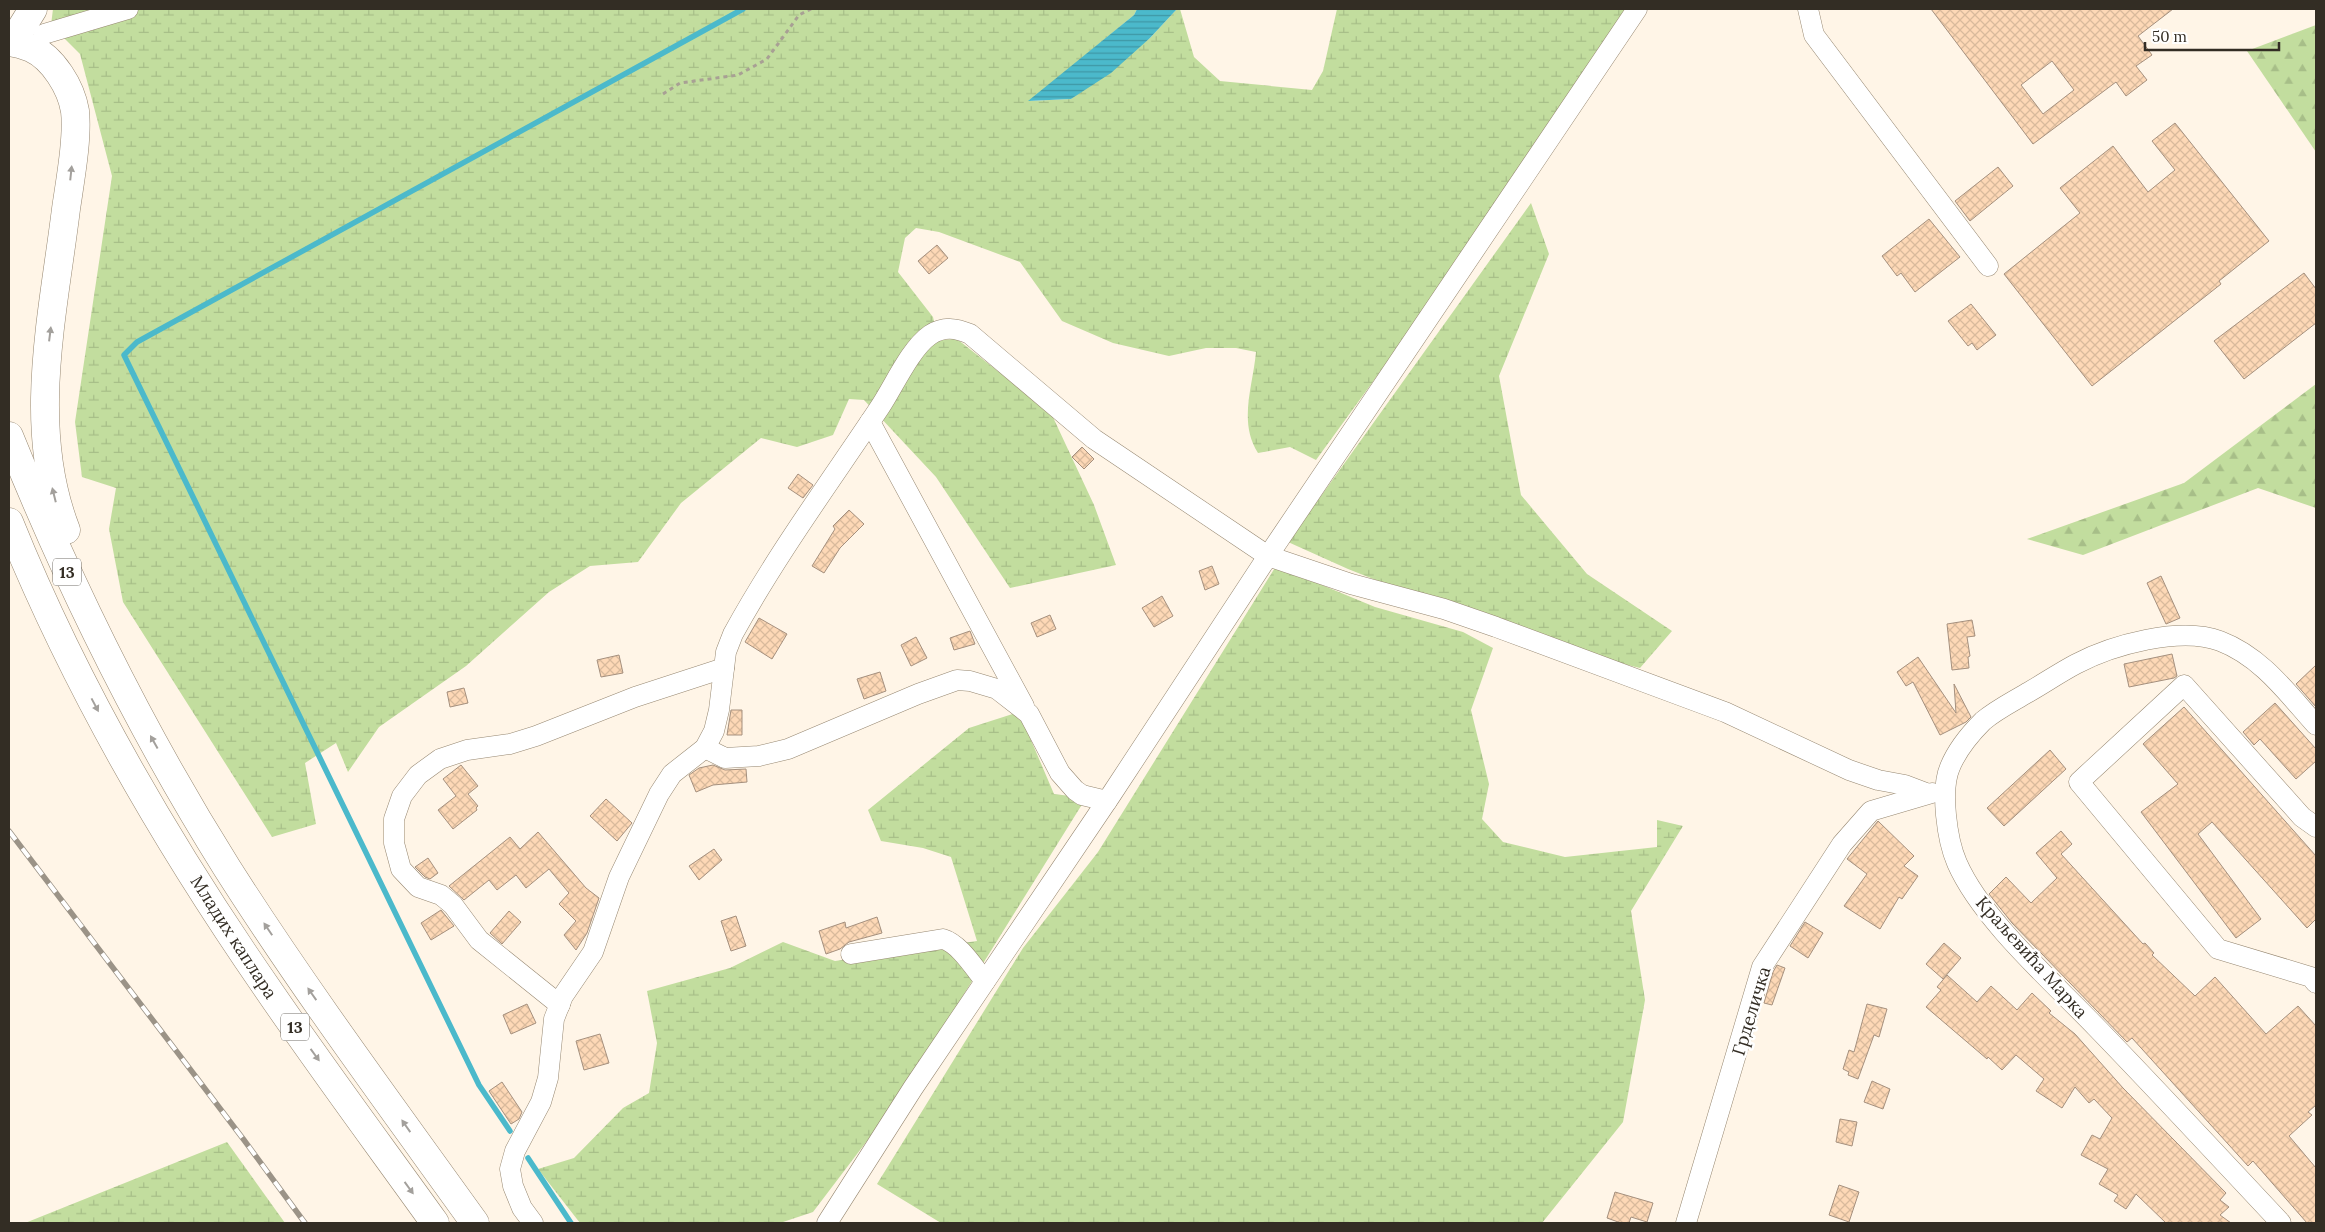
<svg xmlns="http://www.w3.org/2000/svg" width="2325" height="1232" viewBox="0 0 2325 1232" font-family="Lora,serif">
  <style>
    .forest { fill: url(#forest-firs) }
    .wetland { fill: url(#wetland-marsh) }
    .water { fill: url(#water-rules) }
    .lines { fill: none; stroke-linecap: round; stroke-linejoin: round }
    .stream { stroke: #4bb9cb; stroke-width: 5.5 }
    .building { fill: url(#building-cross-hatch); stroke: #a5907e; fill-rule: evenodd }
    .minor-casing { stroke: #968771; stroke-width: 21 }
    .highway-casing { stroke: #968771; stroke-width: 29 }
    .path { stroke: #a8a094; stroke-width: 3; stroke-dasharray: 4 4; stroke-linecap: butt }
    .minor { stroke: #fff; stroke-width: 20 }
    .highway { stroke: #fff; stroke-width: 28 }
    .rail-casing { stroke: #9b9387; stroke-width: 5.5 }
    .rail { stroke: #fff; stroke-width: 4; stroke-dasharray: 11; stroke-linecap: butt }
    .oneway { fill: #a3a09c }
    .labels { text-anchor: middle; dominant-baseline: central; stroke-width: 5; stroke-linejoin: round; paint-order: stroke }
    .shield { fill: #fff; stroke: #706c66; stroke-width: 1 }
    .shield-label { font-size: 16px; font-weight: bold; fill: #332d24 }
    .street-label { font-size: 18px; fill: #332d24; stroke: #fff }
  </style>
  <defs>
    <pattern id="forest-firs" width="22" height="20" patternUnits="userSpaceOnUse" patternTransform="scale(1.25)"><rect width="22" height="20" fill="#c2dd9e"/><path d="M5 1l3.5 6h-7zM16 11l3.5 6h-7z" fill="#a7be88"/></pattern>
    <pattern id="wetland-marsh" width="20" height="14" patternUnits="userSpaceOnUse" patternTransform="scale(1.25)"><rect width="20" height="14" fill="#c2dd9e"/><path d="M1 5h8M5 5V1M11 12h8M15 12V8" fill="none" stroke="#a7be88"/></pattern>
    <pattern id="water-rules" width="6" height="5" patternUnits="userSpaceOnUse" patternTransform="scale(1.25)"><rect width="6" height="5" fill="#4bb9cb"/><path d="M0 2.5h6" fill="none" stroke="#3f97a5"/></pattern>
    <pattern id="building-cross-hatch" width="8" height="8" patternUnits="userSpaceOnUse" patternTransform="scale(1.25)"><rect width="8" height="8" fill="#fdd8b6"/><path d="M0 0l8 8M0 8l8-8" fill="none" stroke="#d9ba9c"/></pattern>
  </defs>
  <rect width="100%" height="100%" fill="#fff5e7"/>
  <g class="forest">
    <path d="M 2316,25 L 2316,152 L 2247,51 Z"/>
    <path d="M 2316,384 L 2316,508 L 2258,488 L 2083,555 L 2027,539 L 2184,483 Z"/>
  </g>
  <g class="wetland">
    <path d="M 53,9 L 1137,9 L 1134,15 L 1030,101 L 1071,99 L 1150,38 L 1177,9 L 1180,9 L 1194,57 L 1220,81 L 1312,90 L 1323,71 L 1337,9 L 1628,9 L 1385,365 L 1316,460 L 1290,447 L 1258,453 C 1238,422 1253,386 1256,352 L 1236,348 L 1206,348 L 1169,356 L 1113,343 L 1062,321 L 1020,262 L 939,232 L 916,228 L 905,238 L 898,272 L 933,317 L 938,340 L 957,339 L 1051,413 L 1094,505 L 1116,565 L 1010,588 L 936,477 L 864,400 L 849,399 L 833,435 L 797,447 L 761,438 L 681,503 L 638,562 L 590,566 L 549,592 L 466,666 L 379,727 L 348,772 L 336,743 L 305,763 L 316,824 L 272,837 L 123,602 L 109,529 L 116,488 L 82,477 L 75,422 L 112,176 L 80,54 L 51,25 Z"/>
    <path d="M 1531,203 L 1549,254 L 1499,376 L 1521,495 L 1587,574 L 1672,631 L 1640,668 L 1530,641 L 1348,569 L 1288,542 Z"/>
    <path d="M 1276,566 L 1375,607 L 1463,632 L 1493,648 L 1471,710 L 1489,784 L 1482,819 L 1503,842 L 1565,857 L 1657,847 L 1657,820 L 1683,826 L 1631,911 L 1645,1000 L 1623,1122 L 1542,1223 L 941,1223 L 877,1184 L 1023,948 L 1098,852 Z"/>
    <path d="M 1019,712 L 1054,794 L 1086,798 L 898,1100 L 813,1212 L 780,1223 L 580,1223 L 538,1169 L 574,1158 L 623,1108 L 649,1093 L 657,1043 L 647,991 L 730,968 L 783,942 L 835,961 L 977,941 L 951,857 L 923,848 L 881,841 L 868,810 L 969,728 Z"/>
    <path d="M 227,1142 L 285,1223 L 25,1223 Z"/>
  </g>
  <path class="water" d="M 1137,9 L 1177,9 L 1150,38 L 1111,73 L 1071,99 L 1028,101 L 1134,15 Z"/>
  <g class="lines">
    <g class="stream">
      <path d="M 510,1131 L 479,1085 L 124,355 L 137,342 L 743,9"/>
      <path d="M 528,1158 L 571,1223"/>
    </g>
  </g>
  <g class="building">
    <path d="M 1931,9 L 2173,9 L 2138,36 L 2152,55 L 2136,66 L 2147,80 L 2126,96 L 2116,82 L 2033,144 ZM 2052,61 L 2074,90 L 2043,114 L 2021,85 Z"/>
    <path d="M 2175,123 L 2269,241 L 2219,281 L 2221,284 L 2092,386 L 2004,274 L 2080,213 L 2060,188 L 2113,146 L 2148,192 L 2175,170 L 2152,141 Z"/>
    <path d="M 1998,167 L 2013,186 L 1970,221 L 1955,201 Z"/>
    <path d="M 1929,219 L 1960,257 L 1915,292 L 1901,273 L 1897,276 L 1882,256 Z"/>
    <path d="M 937,245 L 948,258 L 929,274 L 918,261 Z"/>
    <path d="M 2304,273 L 2316,289 L 2316,323 L 2244,379 L 2214,341 Z"/>
    <path d="M 1971,304 L 1996,335 L 1977,350 L 1972,343 L 1968,346 L 1948,321 Z"/>
    <path d="M 1082,447 L 1094,459 L 1084,469 L 1072,457 Z"/>
    <path d="M 798,474 L 813,485 L 803,498 L 788,488 Z"/>
    <path d="M 849,510 L 864,524 L 840,548 L 824,573 L 812,566 L 835,529 L 833,526 Z"/>
    <path d="M 1212,566 L 1219,584 L 1205,590 L 1199,571 Z"/>
    <path d="M 2161,576 L 2180,618 L 2166,624 L 2147,583 Z"/>
    <path d="M 1162,596 L 1173,616 L 1154,627 L 1142,608 Z"/>
    <path d="M 1050,615 L 1056,629 L 1037,637 L 1031,623 Z"/>
    <path d="M 759,618 L 787,634 L 772,659 L 745,642 Z"/>
    <path d="M 1972,620 L 1975,636 L 1967,637 L 1970,656 L 1968,657 L 1969,668 L 1952,670 L 1947,624 Z"/>
    <path d="M 970,631 L 975,644 L 954,650 L 950,638 Z"/>
    <path d="M 916,637 L 927,658 L 911,666 L 901,645 Z"/>
    <path d="M 2172,654 L 2177,676 L 2174,678 L 2129,687 L 2124,664 Z"/>
    <path d="M 619,655 L 623,673 L 601,677 L 597,660 Z"/>
    <path d="M 1918,657 L 1956,713 L 1954,684 L 1971,717 L 1966,722 L 1940,735 L 1913,682 L 1906,686 L 1897,672 Z"/>
    <path d="M 2316,665 L 2316,707 L 2296,684 Z"/>
    <path d="M 880,672 L 886,691 L 864,699 L 857,679 Z"/>
    <path d="M 464,688 L 468,703 L 450,707 L 447,692 Z"/>
    <path d="M 2275,703 L 2316,749 L 2316,761 L 2296,779 L 2260,739 L 2254,745 L 2243,732 Z"/>
    <path d="M 2184,707 L 2316,856 L 2316,919 L 2307,928 L 2212,822 L 2198,834 L 2261,919 L 2236,938 L 2141,812 L 2178,784 L 2143,744 Z"/>
    <path d="M 731,710 L 742,710 L 742,735 L 727,735 Z"/>
    <path d="M 2050,750 L 2066,769 L 2004,826 L 1987,808 Z"/>
    <path d="M 461,765 L 478,786 L 468,794 L 478,806 L 476,808 L 477,810 L 453,829 L 438,810 L 456,796 L 443,779 Z"/>
    <path d="M 713,765 L 725,770 L 746,769 L 747,782 L 713,785 L 696,792 L 689,775 L 699,768 Z"/>
    <path d="M 606,799 L 632,823 L 617,841 L 590,816 Z"/>
    <path d="M 1878,821 L 1914,856 L 1904,866 L 1918,876 L 1902,899 L 1899,897 L 1880,929 L 1844,906 L 1867,874 L 1847,859 Z"/>
    <path d="M 2061,831 L 2072,844 L 2061,854 L 2143,944 L 2145,943 L 2154,953 L 2152,955 L 2195,996 L 2215,977 L 2266,1034 L 2298,1006 L 2316,1026 L 2316,1105 L 2308,1112 L 2312,1115 L 2289,1136 L 2316,1168 L 2316,1223 L 2307,1223 L 2253,1161 L 2248,1166 L 2132,1038 L 2127,1042 L 2012,923 L 1989,894 L 2006,877 L 2031,903 L 2057,878 L 2036,853 Z"/>
    <path d="M 538,832 L 586,888 L 599,898 L 587,933 L 576,950 L 564,935 L 576,921 L 559,904 L 569,893 L 549,869 L 526,888 L 516,875 L 497,890 L 489,880 L 464,900 L 449,886 L 510,837 L 520,849 Z"/>
    <path d="M 714,849 L 722,860 L 699,880 L 689,866 Z"/>
    <path d="M 428,858 L 438,873 L 430,879 L 425,877 L 415,867 Z"/>
    <path d="M 441,910 L 454,926 L 431,940 L 421,923 Z"/>
    <path d="M 509,911 L 521,922 L 502,944 L 490,933 Z"/>
    <path d="M 736,916 L 746,946 L 731,951 L 721,921 Z"/>
    <path d="M 877,917 L 882,933 L 849,942 L 840,949 L 826,954 L 819,931 L 845,922 L 846,928 Z"/>
    <path d="M 1805,922 L 1823,933 L 1808,958 L 1790,946 Z"/>
    <path d="M 1944,943 L 1961,958 L 1943,979 L 1926,964 Z"/>
    <path d="M 1777,965 L 1785,968 L 1772,1005 L 1764,1003 L 1773,972 Z"/>
    <path d="M 1947,975 L 1977,1002 L 1991,986 L 2017,1010 L 2032,993 L 2051,1011 L 2049,1013 L 2075,1034 L 2123,1088 L 2226,1193 L 2220,1200 L 2229,1207 L 2220,1215 L 2231,1223 L 2166,1223 L 2136,1194 L 2126,1209 L 2114,1201 L 2118,1195 L 2099,1184 L 2108,1169 L 2081,1155 L 2092,1135 L 2100,1139 L 2112,1118 L 2094,1099 L 2089,1103 L 2075,1087 L 2062,1108 L 2036,1091 L 2044,1079 L 2016,1055 L 2002,1070 L 1988,1057 L 1987,1059 L 1926,1007 L 1941,990 L 1937,987 Z"/>
    <path d="M 527,1004 L 536,1023 L 511,1034 L 503,1015 Z"/>
    <path d="M 1867,1004 L 1887,1009 L 1879,1037 L 1874,1035 L 1858,1079 L 1848,1075 L 1849,1072 L 1843,1069 L 1849,1050 L 1854,1052 Z"/>
    <path d="M 600,1034 L 609,1063 L 584,1070 L 576,1041 Z"/>
    <path d="M 1872,1081 L 1890,1089 L 1883,1109 L 1864,1102 Z"/>
    <path d="M 502,1082 L 522,1112 L 519,1119 L 511,1124 L 489,1091 Z"/>
    <path d="M 1840,1119 L 1857,1122 L 1852,1146 L 1836,1142 Z"/>
    <path d="M 1839,1185 L 1859,1192 L 1849,1222 L 1829,1215 Z"/>
    <path d="M 1615,1192 L 1653,1203 L 1647,1222 L 1631,1217 L 1629,1223 L 1621,1223 L 1607,1218 Z"/>
  </g>
  <g class="lines">
    <defs>
      <g id="minor">
        <path d="M 1808,9 L 1814,35 L 1988,266"/>
        <path d="M 44,34 L 128,9"/>
        <path d="M 870,422 L 1024,706"/>
        <path d="M 705,748 L 725,758 L 759,756 L 788,749 L 918,694 L 957,680 L 970,681 L 997,689 L 1029,714 L 1060,773 L 1075,790 L 1082,795 L 1107,801"/>
        <path d="M 2316,827 L 2302,817 L 2184,685 L 2079,782 L 2218,949 L 2311,977 L 2316,983"/>
        <path d="M 851,954 L 943,939 C 960,944 974,968 985,981"/>
        <path d="M 560,1005 L 479,940 L 453,905 L 441,895 L 418,887 L 401,869 L 394,843 L 394,819 L 402,796 L 418,775 L 440,759 L 467,750 L 510,744 L 536,736 L 635,697 L 724,668"/>
        <path d="M 533,1223 L 522,1208 L 513,1186 L 510,1169 L 515,1151 L 541,1102 L 548,1078 L 554,1019 L 563,996 L 593,952 L 619,877 L 659,794 L 672,774 L 705,748 L 714,731 L 719,710 L 726,652 L 733,634 C 777,554 830,482 880,407 C 894,386 910,349 930,335 C 944,326 956,328 970,334 L 1094,439 L 1268,556 L 1637,9"/>
        <path d="M 827,1223 L 913,1088 L 1111,795 L 1268,556 L 1351,584 L 1444,609 L 1496,627 L 1725,712 L 1849,770 L 1878,780 L 1905,785 L 1926,793"/>
        <path d="M 1686,1223 L 1762,967 L 1842,844 L 1871,811 L 1932,793"/>
        <path d="M 2281,1223 C 2220,1158 2159,1092 2097,1028 C 2053,982 1982,920 1957,863 C 1947,840 1940,790 1950,767 C 1957,750 1970,734 1983,721 C 1996,710 2012,702 2027,693 C 2043,684 2059,673 2076,664 C 2112,645 2180,626 2220,641 C 2262,657 2288,694 2316,725"/>
      </g>
      <g id="highway">
        <path d="M 9,40 L 20,30 L 33,9"/>
        <path d="M 9,42 C 16,43 24,45 31,48 C 53,58 71,87 75,111 C 78,138 70,181 66,209 C 53,315 26,427 66,530"/>
        <path d="M 9,436 C 69,585 141,731 227,868 C 304,989 391,1106 475,1223"/>
        <path d="M 9,522 C 75,686 166,842 267,988 C 321,1067 379,1145 435,1223"/>
      </g>
    </defs>
    <use href="#minor" class="minor-casing"/>
    <use href="#highway" class="highway-casing"/>
    <path class="path" d="M 663,94 L 680,83 L 738,75 L 767,59 L 799,15 L 811,9"/>
    <use href="#minor" class="minor"/>
    <use href="#highway" class="highway"/>
    <defs>
      <path id="rail" d="M 9,831 L 244,1140 L 305,1223"/>
    </defs>
    <use href="#rail" class="rail-casing"/>
    <use href="#rail" class="rail"/>
  </g>
  <defs><path id="oneway-solid" d="M-6-.8H1V-3.2L6.5 0L1 3.2V.8H-6Z" transform="scale(1.25)"/></defs>
  <g class="oneway">
    <use href="#oneway-solid" transform="translate(71 173) rotate(-84)"/>
    <use href="#oneway-solid" transform="translate(50 334) rotate(-83)"/>
    <use href="#oneway-solid" transform="translate(54 495) rotate(-104)"/>
    <use href="#oneway-solid" transform="translate(95 705) rotate(62)"/>
    <use href="#oneway-solid" transform="translate(154 742) rotate(-119)"/>
    <use href="#oneway-solid" transform="translate(268 929) rotate(-124)"/>
    <use href="#oneway-solid" transform="translate(312 994) rotate(-125)"/>
    <use href="#oneway-solid" transform="translate(315 1055) rotate(54)"/>
    <use href="#oneway-solid" transform="translate(406 1126) rotate(-125)"/>
    <use href="#oneway-solid" transform="translate(409 1188) rotate(54)"/>
  </g>
  <g class="labels">
    <g class="shield">
      <rect x="53" y="558.5" width="28" height="27" rx="4"/>
      <rect x="281" y="1013.5" width="28" height="27" rx="4"/>
    </g>
    <g class="shield-label">
      <text x="67" y="572">13</text>
      <text x="295" y="1027">13</text>
    </g>
    <g class="street-label">
      <text transform="translate(234 937) rotate(57)">Младих каплара</text>
      <text transform="translate(2032 957) rotate(48)">Краљевића Марка</text>
      <text transform="translate(1751 1011) rotate(-73)">Грделичка</text>
    </g>
  </g>
  <rect width="2325" height="1232" fill="none" stroke="#332d24" stroke-width="20"/>
  <path d="M2145 42v8h134v-8" fill="none" stroke="#332d24" stroke-width="2.5"/>
  <text x="2152" y="42" font-size="15" fill="#332d24" stroke="#ffffff" stroke-width="4" paint-order="stroke">50 m</text>
</svg>
